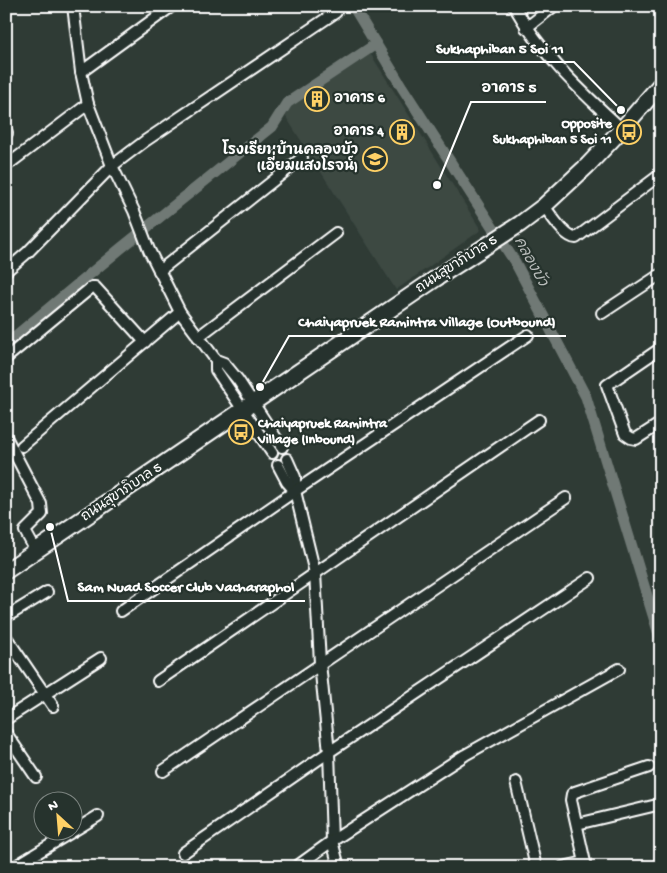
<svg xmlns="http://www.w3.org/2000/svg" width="667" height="873" viewBox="0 0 667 873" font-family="'Gochi Hand','Playpen Sans Thai',sans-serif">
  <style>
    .built { fill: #3c4842 }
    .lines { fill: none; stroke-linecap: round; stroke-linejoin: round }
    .canal { stroke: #707975; stroke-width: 11 }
    .street-casing { stroke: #fff; stroke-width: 14 }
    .secondary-casing { stroke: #fff; stroke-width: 19 }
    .street { stroke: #26332d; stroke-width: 10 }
    .secondary { stroke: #26332d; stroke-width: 15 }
    .labels { text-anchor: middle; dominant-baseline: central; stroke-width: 4.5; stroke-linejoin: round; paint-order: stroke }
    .poi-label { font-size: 14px; font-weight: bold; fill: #fff; stroke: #26332d; text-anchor: end }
    .street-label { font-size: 14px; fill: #fff; stroke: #26332d }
    .water-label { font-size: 15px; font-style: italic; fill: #b8bcba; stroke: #26332d }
    .leader { fill: none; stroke: #fff; stroke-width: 2 }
    .callout-dot { fill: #fff; stroke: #26332d; stroke-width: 2 }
    .callout-label { font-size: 15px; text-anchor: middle; font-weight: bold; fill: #fff; stroke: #26332d; stroke-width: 4.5; stroke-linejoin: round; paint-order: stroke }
  </style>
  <rect width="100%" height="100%" fill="#2f3b35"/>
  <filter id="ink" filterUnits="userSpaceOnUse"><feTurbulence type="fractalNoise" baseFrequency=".02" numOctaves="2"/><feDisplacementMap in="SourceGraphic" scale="10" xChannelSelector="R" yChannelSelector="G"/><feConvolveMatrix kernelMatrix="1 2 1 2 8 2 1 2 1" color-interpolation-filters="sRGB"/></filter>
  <g filter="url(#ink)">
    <path class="built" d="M 370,53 L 481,230 L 396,290 L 286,117 L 288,105 Z"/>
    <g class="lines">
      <g class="canal">
        <path d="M 353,6 L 402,87 L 515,262 L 586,397 L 661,641"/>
        <path d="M 6,344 L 120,249 L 272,127 L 287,103 L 376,44"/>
      </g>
      <defs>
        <g id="street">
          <path d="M 73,6 L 81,72 L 88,104 L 112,166 L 134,211 L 149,250 L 180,312 L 216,360 L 224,363 L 238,380 L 282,447"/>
          <path d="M 514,6 C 543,57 580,90 622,129"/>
          <path d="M 526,28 L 554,6"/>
          <path d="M 81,72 L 172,6"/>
          <path d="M 6,131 L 7,133"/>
          <path d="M 6,166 L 88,104"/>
          <path d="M 544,206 C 551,215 565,238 576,238 L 661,174"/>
          <path d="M 6,271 L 28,252 L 112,166 L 145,141 L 336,12"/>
          <path d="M 159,271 L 302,158"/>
          <path d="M 602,313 L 661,274"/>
          <path d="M 198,337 L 336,233"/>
          <path d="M 661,348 L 607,385 L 625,434 L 631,438 L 636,439 L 661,423"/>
          <path d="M 6,358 L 92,287 L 95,287 L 145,342"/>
          <path d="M 216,360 L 216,370 L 272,453"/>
          <path d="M 6,437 L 41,504 L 42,514 L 25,531 L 36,551"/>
          <path d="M 22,446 L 180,312"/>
          <path d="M 287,459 L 295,477 L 295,491 L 315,573 L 320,663 L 329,752 L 332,841 L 339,867"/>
          <path d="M 278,465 L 287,482 L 295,491"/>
          <path d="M 121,611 L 295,491 L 528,335"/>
          <path d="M 6,617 L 47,592"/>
          <path d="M 6,637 L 53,706"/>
          <path d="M 158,681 L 539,420"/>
          <path d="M 6,719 L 101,658"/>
          <path d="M 6,733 L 36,777"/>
          <path d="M 163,771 L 566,498"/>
          <path d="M 516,782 L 536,867"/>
          <path d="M 577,824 L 661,804"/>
          <path d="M 183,853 L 329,752 L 590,578"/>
          <path d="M 14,867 L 98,816"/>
          <path d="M 296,867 L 332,841 L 465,755 L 619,669"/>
          <path d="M 563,867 L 585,862"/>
          <path d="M 586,867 L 571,800 L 572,794 L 575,792 L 649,767"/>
        </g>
        <path id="secondary" d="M 6,571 L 435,279 L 520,224 L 544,206 L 588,165 L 622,129 L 661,84"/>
      </defs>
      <use href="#street" class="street-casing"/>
      <use href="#secondary" class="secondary-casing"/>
      <use href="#street" class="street"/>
      <use href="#secondary" class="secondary"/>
    </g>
  </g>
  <defs>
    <symbol id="building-ring" viewBox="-11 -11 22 22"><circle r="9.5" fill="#26332d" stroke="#ffd166" stroke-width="1.5"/><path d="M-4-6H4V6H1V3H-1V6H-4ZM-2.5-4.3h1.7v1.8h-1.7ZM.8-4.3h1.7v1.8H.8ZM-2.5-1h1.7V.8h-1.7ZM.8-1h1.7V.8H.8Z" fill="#ffd166"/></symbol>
    <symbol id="bus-ring" viewBox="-11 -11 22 22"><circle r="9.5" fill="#26332d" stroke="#ffd166" stroke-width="1.5"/><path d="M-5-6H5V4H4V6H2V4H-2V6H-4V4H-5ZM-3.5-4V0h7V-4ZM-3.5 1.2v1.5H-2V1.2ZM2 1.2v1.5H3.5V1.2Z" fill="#ffd166"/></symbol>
    <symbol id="school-ring" viewBox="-11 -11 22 22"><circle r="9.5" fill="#26332d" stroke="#ffd166" stroke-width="1.5"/><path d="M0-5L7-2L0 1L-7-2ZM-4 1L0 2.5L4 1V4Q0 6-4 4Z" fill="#ffd166"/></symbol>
  </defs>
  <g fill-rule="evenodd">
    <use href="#building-ring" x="303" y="85" width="28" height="28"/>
    <use href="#building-ring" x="388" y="118" width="28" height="28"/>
    <use href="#bus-ring" x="615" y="118" width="28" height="28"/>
    <use href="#school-ring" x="361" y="145" width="28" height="28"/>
    <use href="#bus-ring" x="227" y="418" width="28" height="28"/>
  </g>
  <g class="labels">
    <g class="poi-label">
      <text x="334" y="99" text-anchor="start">อาคาร 6</text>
      <text x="612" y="124">Opposite<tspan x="612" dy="16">Sukhaphiban 5 Soi 11</tspan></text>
      <text x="384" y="132">อาคาร 4</text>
      <text x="358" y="151">โรงเรียนบ้านคลองบัว<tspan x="358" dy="16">(เอี่ยมแสงโรจน์)</tspan></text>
      <text x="258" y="424" text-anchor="start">Chaiyapruek Ramintra<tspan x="258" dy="16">Village (Inbound)</tspan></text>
    </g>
    <g class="street-label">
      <text transform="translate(457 265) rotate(-33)">ถนนสุขาภิบาล 5</text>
      <text transform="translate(122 493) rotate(-34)">ถนนสุขาภิบาล 5</text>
    </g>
    <g class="water-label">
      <text transform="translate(530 262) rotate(61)">คลองบัว</text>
    </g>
  </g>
  <path class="leader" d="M621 110L574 62H426M437 185L471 102H546M260 387L289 336H566M50 527L68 601H305"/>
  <g class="callout-dot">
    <circle cx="621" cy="110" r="5"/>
    <circle cx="437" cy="185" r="5"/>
    <circle cx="260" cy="387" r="5"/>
    <circle cx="50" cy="527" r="5"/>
  </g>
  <g class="callout-label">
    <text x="500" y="53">Sukhaphiban 5 Soi 11</text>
    <text x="509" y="92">อาคาร 5</text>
    <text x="427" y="326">Chaiyapruek Ramintra Village (Outbound)</text>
    <text x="186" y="591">Sam Nuad Soccer Club Vacharaphol</text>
  </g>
  <rect width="667" height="873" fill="none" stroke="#26332d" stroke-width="25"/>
  <rect x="12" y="12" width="642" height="848" fill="none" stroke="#fff" stroke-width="2" filter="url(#ink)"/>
  <g transform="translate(58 816) rotate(334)"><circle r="24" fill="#26332d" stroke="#7d8581"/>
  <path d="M0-4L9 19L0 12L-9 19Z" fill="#ffd166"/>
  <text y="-8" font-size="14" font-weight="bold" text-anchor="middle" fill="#ffffff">N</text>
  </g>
</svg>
